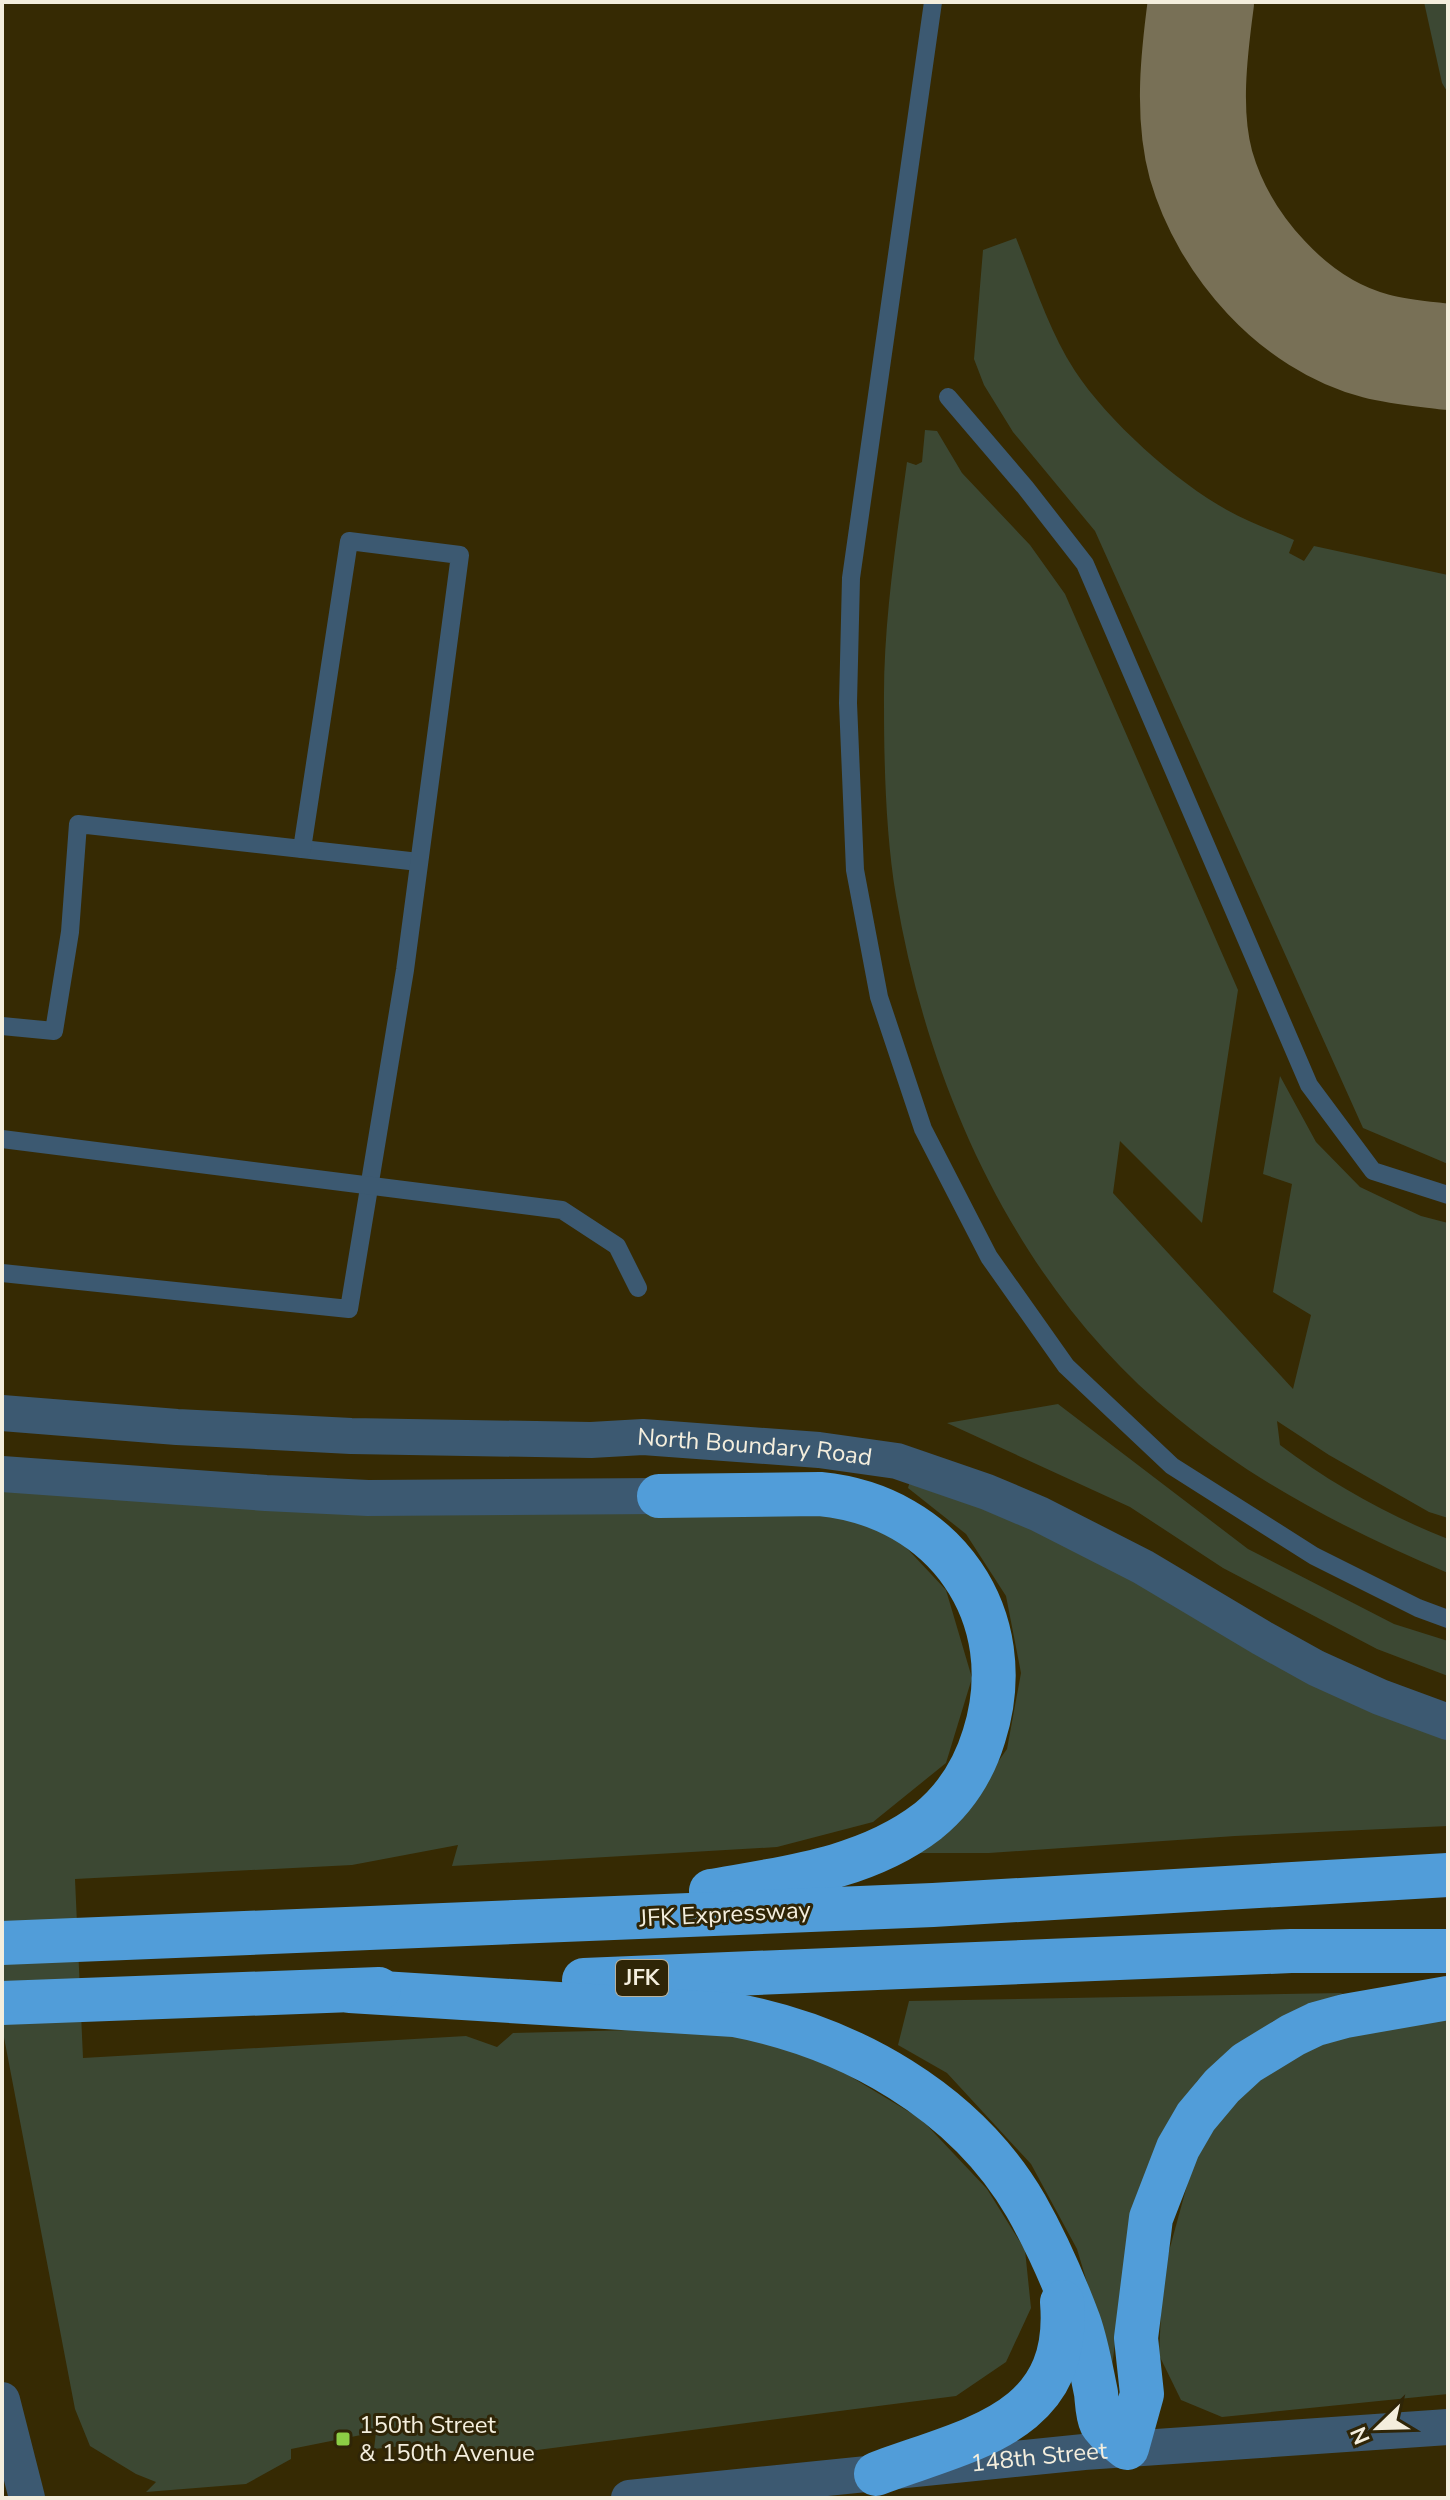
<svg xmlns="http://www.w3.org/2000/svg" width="1450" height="2500" viewBox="0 0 1450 2500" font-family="'Nunito Sans',sans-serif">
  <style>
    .built { fill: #362a03 }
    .green { fill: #3c4833 }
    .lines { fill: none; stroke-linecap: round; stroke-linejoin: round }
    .taxiway { stroke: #787056; stroke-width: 106 }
    .lane { stroke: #3c5971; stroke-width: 18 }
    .street { stroke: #3c5971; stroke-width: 36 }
    .highway { stroke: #519dd9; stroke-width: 44 }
    .poi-dot { fill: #8cce45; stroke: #2f2507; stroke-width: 3 }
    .labels { text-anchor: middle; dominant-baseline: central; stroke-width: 6; stroke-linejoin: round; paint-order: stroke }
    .shield { fill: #2f2507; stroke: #b9b29d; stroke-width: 2 }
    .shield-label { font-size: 22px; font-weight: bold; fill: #f4eedd }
    .street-label { font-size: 24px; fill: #f4eedd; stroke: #2f2507 }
    .poi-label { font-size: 24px; fill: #f4eedd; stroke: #2f2507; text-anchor: start }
  </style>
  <rect width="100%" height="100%" fill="#2f2507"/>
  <rect class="built" x="2" y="2" width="1446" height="2496"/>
  <g class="green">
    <path d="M 1424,2 L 1448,2 L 1448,93 L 1442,83 Z"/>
    <path d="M 1016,238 C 1034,283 1049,331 1075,371 C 1107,420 1176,482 1227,510 C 1248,522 1272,530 1294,540 L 1289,553 L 1304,561 L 1314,546 L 1448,575 L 1448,1164 L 1363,1128 L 1095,531 L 1013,432 L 984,385 L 974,359 L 983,250 Z"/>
    <path d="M 925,430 L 937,431 L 962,473 L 1030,545 L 1065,594 L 1238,990 L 1202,1223 L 1120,1141 L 1113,1193 L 1293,1389 L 1311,1315 L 1273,1292 L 1292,1184 L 1263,1174 L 1280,1076 L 1316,1142 L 1360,1187 L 1421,1216 L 1448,1223 L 1448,1518 L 1429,1512 L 1329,1455 L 1277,1421 L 1280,1445 C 1330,1483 1389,1516 1448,1539 L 1448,1573 C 1353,1533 1257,1484 1177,1418 C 1020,1292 929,1092 896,896 C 886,836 884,767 884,706 C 883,625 896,542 907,462 L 916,465 L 922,462 Z"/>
    <path d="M 1058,1404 L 1248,1549 L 1394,1624 L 1448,1641 L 1448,1676 L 1377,1649 L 1223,1568 L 1130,1507 L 947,1423 Z"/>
    <path d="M 912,1474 L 989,1500 L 1448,1729 L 1448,1826 L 1235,1836 L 989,1853 L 911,1853 L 957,1820 L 1007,1749 L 1021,1673 L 1006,1596 L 966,1534 L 908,1488 Z"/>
    <path d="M 2,1489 L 833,1509 L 900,1541 L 946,1590 L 972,1678 L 946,1763 L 873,1822 L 777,1847 L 452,1866 L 458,1845 L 352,1865 L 75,1879 L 83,2058 L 466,2036 L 497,2047 L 513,2033 L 634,2030 L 728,2033 L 818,2057 L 921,2119 L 987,2189 L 1025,2250 L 1031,2308 L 1006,2362 L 956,2396 L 507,2454 L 465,2453 L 412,2445 L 374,2449 L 376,2432 L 291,2449 L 291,2459 L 246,2484 L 146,2492 L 156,2482 L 136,2474 L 90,2446 L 75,2409 L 2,2027 Z"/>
    <path d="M 1343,1993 L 1273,2021 L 1197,2081 L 1152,2158 L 1128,2248 L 1112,2366 L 1077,2249 L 1031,2164 L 947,2073 L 898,2045 L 909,2001 Z"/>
    <path d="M 1448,2011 L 1448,2394 L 1222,2417 L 1181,2400 L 1159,2355 L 1163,2273 L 1197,2149 L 1261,2071 L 1350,2026 Z"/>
  </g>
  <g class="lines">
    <path class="taxiway" d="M 1201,2 C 1194,54 1187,114 1201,165 C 1224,245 1294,325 1376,346 C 1399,352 1424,354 1448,357"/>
    <g class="lane">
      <path d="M 933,2 L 851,578 L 848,703 L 855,870 L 879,997 L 923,1129 L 989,1257 L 1066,1366 L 1172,1466 L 1314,1556 L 1418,1608 L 1448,1619"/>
      <path d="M 948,397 L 1025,487 L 1085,564 L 1309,1085 L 1373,1171 L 1448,1195"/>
      <path d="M 302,849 L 419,862"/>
      <path d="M 2,1026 L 54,1031 L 70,932 L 78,824 L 302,849 L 349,541 L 460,555 L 405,970 L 349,1309 L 2,1273"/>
      <path d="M 2,1139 L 562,1210 L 617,1246 L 638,1288"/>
    </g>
    <g class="street">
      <path id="s1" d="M 2,1413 L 177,1427 L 351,1436 L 591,1440 L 643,1437 L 819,1450 L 897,1461 L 987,1492 L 1039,1514 L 1143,1567 L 1262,1638 L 1316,1668 L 1380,1697 L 1448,1722"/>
      <path d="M 2,1474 L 266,1493 L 368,1498 L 659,1496"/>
      <path d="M 2,2400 L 27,2498"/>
      <path id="s2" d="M 629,2498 L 1084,2452 L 1448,2427"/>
    </g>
    <g class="highway">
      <path d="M 659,1496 L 820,1494 C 944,1506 1022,1616 984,1736 C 974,1769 955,1799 928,1821 C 866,1869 785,1878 711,1891"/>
      <path d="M 2,1943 L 933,1905 L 1448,1875"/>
      <path d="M 584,1980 L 1291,1951 L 1448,1951"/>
      <path d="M 350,1991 L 734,2015 C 850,2037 965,2101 1026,2206 C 1047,2243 1064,2282 1079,2322 C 1087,2345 1091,2369 1096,2393 C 1097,2401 1097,2415 1101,2423 C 1106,2432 1119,2441 1127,2448 L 1142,2394 L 1136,2338 L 1151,2218 L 1178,2148 L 1196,2117 L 1222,2086 L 1247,2063 L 1293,2035 L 1316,2024 L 1345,2016 L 1448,1998"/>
      <path d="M 2,2003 L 379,1989"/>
      <path d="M 876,2474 C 968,2439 1072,2425 1062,2302"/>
    </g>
  </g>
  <rect class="poi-dot" x="335" y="2431" width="16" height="16" rx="4"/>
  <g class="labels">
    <rect class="shield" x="616" y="1960" width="52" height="36" rx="6"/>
    <g class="shield-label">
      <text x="642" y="1978">JFK</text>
    </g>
    <g class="street-label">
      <text stroke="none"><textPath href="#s1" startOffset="754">North Boundary Road</textPath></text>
      <text transform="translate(725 1914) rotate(-3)">JFK Expressway</text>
      <text stroke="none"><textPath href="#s2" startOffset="412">148th Street</textPath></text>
    </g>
    <g class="poi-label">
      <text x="359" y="2425">150th Street<tspan x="359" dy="28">&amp; 150th Avenue</tspan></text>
    </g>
  </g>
  <rect width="1450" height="2500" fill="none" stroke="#f4eedd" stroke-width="8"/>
  <g transform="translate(1378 2428) rotate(247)" stroke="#2f2507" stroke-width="6" paint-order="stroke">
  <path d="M0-6L14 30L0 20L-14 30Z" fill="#f4eedd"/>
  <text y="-12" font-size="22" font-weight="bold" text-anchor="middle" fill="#f4eedd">N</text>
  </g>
</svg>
